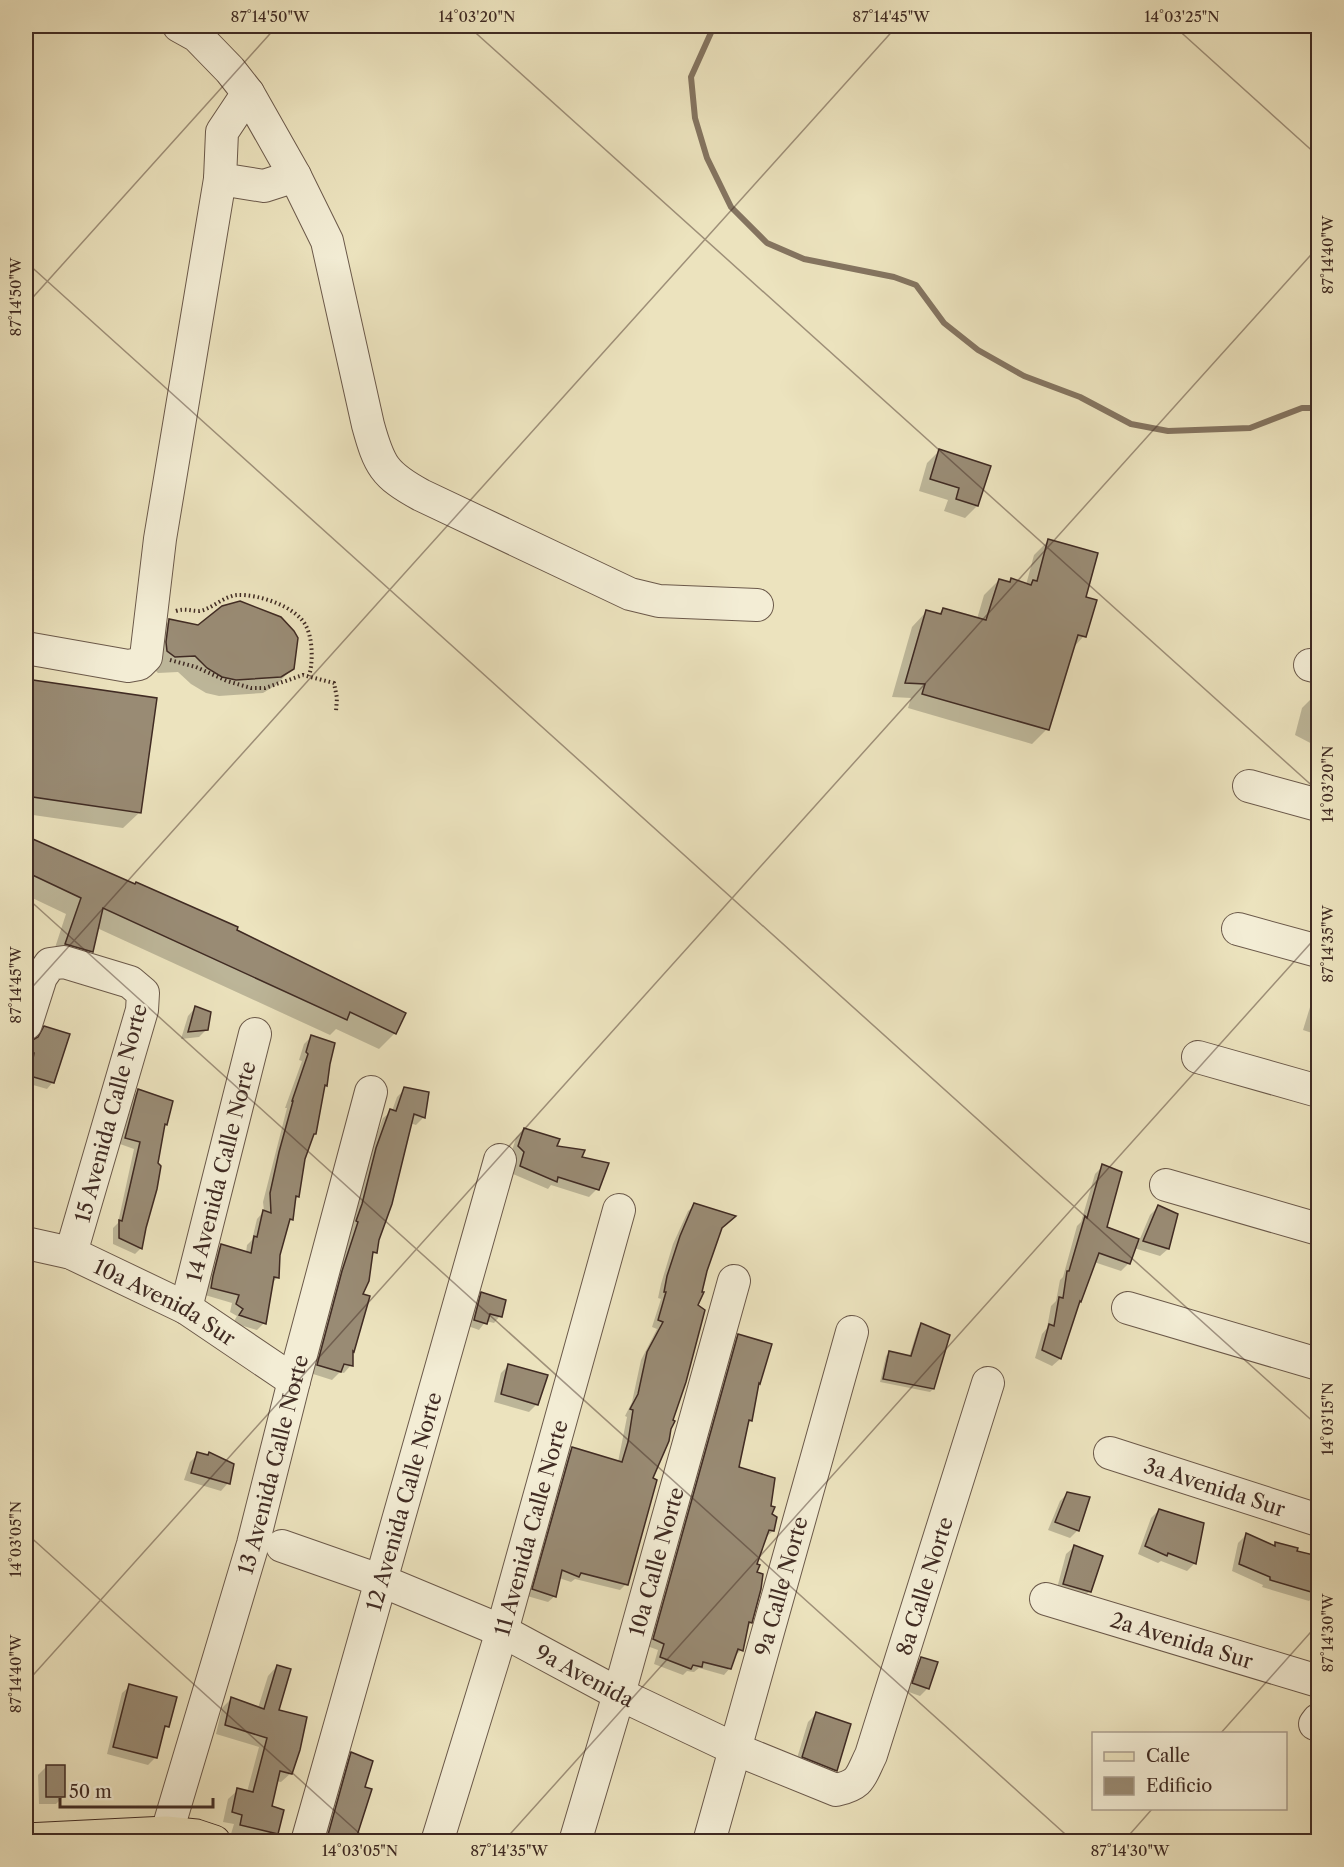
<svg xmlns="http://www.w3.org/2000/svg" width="1344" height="1867" viewBox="0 0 1344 1867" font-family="'Libre Caslon Text',serif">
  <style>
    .shadow { fill: #0003 }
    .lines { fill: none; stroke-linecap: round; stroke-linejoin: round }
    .stream { stroke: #847460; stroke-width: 6 }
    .building { fill: #998b74; stroke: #402b23; stroke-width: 1.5 }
    .minor-casing { stroke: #6b594a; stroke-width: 34 }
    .major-casing { stroke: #402b23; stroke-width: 35 }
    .path { stroke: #402b23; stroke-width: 4; stroke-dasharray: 1.5 3; stroke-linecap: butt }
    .minor { stroke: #f3edd5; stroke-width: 32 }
    .major { stroke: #ece3be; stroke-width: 33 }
    .ticks { fill: none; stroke: #402b23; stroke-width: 1.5; stroke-opacity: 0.45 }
    .labels { text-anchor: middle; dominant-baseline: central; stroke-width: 5; stroke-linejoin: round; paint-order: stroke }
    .street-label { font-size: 21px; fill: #402b23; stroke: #f3edd5 }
    .neatline { fill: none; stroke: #402b23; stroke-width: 2 }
    .ticks-label { font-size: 15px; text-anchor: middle; fill: #402b23 }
  </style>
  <rect width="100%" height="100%" fill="#ece3be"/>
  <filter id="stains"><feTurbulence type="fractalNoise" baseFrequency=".00333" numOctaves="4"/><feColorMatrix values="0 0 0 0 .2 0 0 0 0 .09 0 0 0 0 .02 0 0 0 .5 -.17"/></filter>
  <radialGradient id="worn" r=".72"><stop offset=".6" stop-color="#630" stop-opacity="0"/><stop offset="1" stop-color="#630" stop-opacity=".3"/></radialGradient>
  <g class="shadow">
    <path d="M 939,451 L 977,506 L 965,518 L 944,511 L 948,500 L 919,491 L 927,463 Z"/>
    <path d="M 1049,540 L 1084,598 L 1084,636 L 1072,649 L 1047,729 L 1032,744 L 908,708 L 911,698 L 892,697 L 912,627 L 926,612 L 938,615 L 943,609 L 977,619 L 984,595 L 999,580 L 1009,583 L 1012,580 L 1026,585 L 1034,555 Z"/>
    <path d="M 169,621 L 198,626 L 292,669 L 276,685 L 263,693 L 219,696 L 206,693 L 191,684 L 178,672 L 158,673 L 152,667 L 153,637 Z"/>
    <path d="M 26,680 L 155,699 L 140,812 L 123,828 L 26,814 Z"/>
    <path d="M 1310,700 L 1318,702 L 1318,747 L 1295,735 L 1302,708 Z"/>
    <path d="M 26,838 L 235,931 L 395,1033 L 379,1049 L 336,1029 L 330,1035 L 97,928 L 91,951 L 76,967 L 51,960 L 66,914 L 26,895 Z"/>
    <path d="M 1318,981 L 1318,1035 L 1303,1030 Z"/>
    <path d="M 195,1008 L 207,1029 L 199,1037 L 181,1039 L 188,1016 Z"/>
    <path d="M 45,1028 L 53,1082 L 47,1089 L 26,1083 L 28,1059 L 26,1058 L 26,1047 L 35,1040 Z"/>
    <path d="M 311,1037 L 328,1063 L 326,1086 L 323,1089 L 315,1134 L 311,1138 L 304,1159 L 298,1196 L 294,1200 L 292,1219 L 287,1223 L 278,1255 L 277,1278 L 272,1283 L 264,1323 L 257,1330 L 233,1323 L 237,1316 L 230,1312 L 232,1303 L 205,1295 L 214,1253 L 221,1246 L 246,1253 L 247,1245 L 252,1240 L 257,1219 L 264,1211 L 263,1202 L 287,1108 L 285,1108 L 302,1061 L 299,1060 L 304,1044 Z"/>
    <path d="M 405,1089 L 424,1117 L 416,1125 L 410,1123 L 375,1252 L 371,1256 L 361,1295 L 351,1353 L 351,1365 L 344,1373 L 340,1372 L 332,1380 L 310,1373 L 335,1280 L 351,1230 L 349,1229 L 369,1157 L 383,1118 L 392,1111 L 397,1097 Z"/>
    <path d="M 138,1091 L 166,1124 L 164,1126 L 141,1248 L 135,1254 L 113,1244 L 113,1228 L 118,1223 L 134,1149 L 120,1144 L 132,1097 Z"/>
    <path d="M 524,1130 L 555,1148 L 580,1158 L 597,1189 L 589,1197 L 551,1185 L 548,1189 L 513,1174 L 517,1160 L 511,1154 L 516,1138 Z"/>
    <path d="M 1103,1166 L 1105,1227 L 1139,1241 L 1150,1215 L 1158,1207 L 1176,1215 L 1168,1249 L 1160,1256 L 1134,1248 L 1129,1263 L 1121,1271 L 1094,1262 L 1078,1303 L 1060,1359 L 1052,1366 L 1035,1358 L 1042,1334 L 1047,1328 L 1051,1306 L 1056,1301 L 1060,1280 L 1063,1277 L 1077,1226 L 1081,1222 L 1095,1174 Z"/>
    <path d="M 695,1205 L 720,1229 L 696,1306 L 626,1584 L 620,1590 L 575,1579 L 571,1582 L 559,1578 L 555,1596 L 548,1602 L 527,1596 L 566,1455 L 572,1448 L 618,1462 L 627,1417 L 625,1416 L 632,1402 L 641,1360 L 657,1329 L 652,1327 L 661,1299 L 658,1298 L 661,1284 L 673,1244 L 688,1211 Z"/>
    <path d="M 482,1293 L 500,1316 L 494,1323 L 486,1321 L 479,1330 L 468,1326 L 475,1300 Z"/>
    <path d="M 922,1325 L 933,1389 L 930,1392 L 880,1382 L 886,1356 L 889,1353 L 909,1357 L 918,1328 Z"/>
    <path d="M 738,1335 L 759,1383 L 737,1468 L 770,1515 L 773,1531 L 766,1537 L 755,1565 L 750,1622 L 747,1625 L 741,1650 L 735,1656 L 730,1668 L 724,1675 L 699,1668 L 694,1672 L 687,1671 L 683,1675 L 654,1664 L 658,1650 L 647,1646 L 732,1342 Z"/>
    <path d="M 509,1365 L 537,1404 L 529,1412 L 494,1402 L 501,1373 Z"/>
    <path d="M 198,1454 L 207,1456 L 209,1454 L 228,1483 L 221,1491 L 184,1480 L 190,1462 Z"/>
    <path d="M 1068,1493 L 1078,1530 L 1070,1538 L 1048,1530 L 1060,1501 Z"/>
    <path d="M 1159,1510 L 1203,1524 L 1194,1564 L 1187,1571 L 1161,1561 L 1158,1563 L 1138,1554 L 1151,1518 Z"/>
    <path d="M 1246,1535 L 1272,1547 L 1276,1543 L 1295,1552 L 1318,1558 L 1317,1593 L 1309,1601 L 1262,1587 L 1263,1585 L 1232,1571 L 1238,1543 Z"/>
    <path d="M 1074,1547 L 1101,1557 L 1089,1592 L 1081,1599 L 1056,1592 L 1066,1554 Z"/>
    <path d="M 921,1659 L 928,1688 L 920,1696 L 906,1691 L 913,1666 Z"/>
    <path d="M 277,1666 L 277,1711 L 291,1773 L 281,1782 L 276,1781 L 270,1808 L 277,1833 L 269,1842 L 263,1842 L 231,1834 L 234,1824 L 223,1822 L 228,1799 L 238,1790 L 247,1792 L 259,1747 L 216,1734 L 222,1708 L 231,1699 L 258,1708 L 268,1676 Z"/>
    <path d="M 130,1686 L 167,1726 L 162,1731 L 156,1757 L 148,1765 L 107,1754 L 122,1693 Z"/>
    <path d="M 816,1714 L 836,1770 L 828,1778 L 795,1765 L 808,1722 Z"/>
    <path d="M 352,1754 L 353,1842 L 322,1842 L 344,1761 Z"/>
    <path d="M 46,1767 L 64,1796 L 56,1804 L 39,1804 L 38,1775 Z"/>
  </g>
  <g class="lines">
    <path class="stream" d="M 714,26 L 691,77 L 695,118 L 707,158 L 731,207 L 767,243 L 804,259 L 894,277 L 916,285 L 944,323 L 978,350 L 1024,376 L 1080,397 L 1131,424 L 1168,431 L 1250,428 L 1302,408 L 1318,408"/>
  </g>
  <g class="building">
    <path d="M 939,449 L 991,466 L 978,506 L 956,499 L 959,488 L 930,479 Z"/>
    <path d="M 1048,539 L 1098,553 L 1086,597 L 1097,600 L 1086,637 L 1078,635 L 1049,730 L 922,694 L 925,684 L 905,683 L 926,610 L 941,614 L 943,608 L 986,620 L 999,579 L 1010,582 L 1011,578 L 1031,585 L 1033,580 L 1037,581 Z"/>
    <path d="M 240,601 L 281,617 L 294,631 L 298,638 L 294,669 L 281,677 L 236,680 L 222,677 L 207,668 L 195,656 L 175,657 L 167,651 L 166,642 L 169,619 L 198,625 L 222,606 Z"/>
    <path d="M 26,679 L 157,698 L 141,813 L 26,796 Z"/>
    <path d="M 26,836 L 135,884 L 136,882 L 238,927 L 237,930 L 406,1013 L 396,1034 L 350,1012 L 347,1020 L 103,908 L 93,952 L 65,944 L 81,898 L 26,872 Z"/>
    <path d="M 195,1006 L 211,1012 L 208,1030 L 188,1032 Z"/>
    <path d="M 44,1026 L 70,1034 L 54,1083 L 30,1076 L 34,1053 L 26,1049 L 29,1042 L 38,1037 Z"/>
    <path d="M 311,1035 L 335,1043 L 330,1064 L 327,1086 L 325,1085 L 316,1134 L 314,1134 L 305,1159 L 299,1197 L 296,1196 L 293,1220 L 290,1219 L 280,1255 L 279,1278 L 274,1277 L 266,1324 L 239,1315 L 243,1309 L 236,1304 L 239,1295 L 211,1288 L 213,1276 L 221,1244 L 251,1253 L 254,1236 L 257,1237 L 263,1210 L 271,1213 L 270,1193 L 279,1152 L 293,1101 L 292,1101 L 308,1054 L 306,1052 Z"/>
    <path d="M 404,1087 L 429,1092 L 425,1118 L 414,1114 L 392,1204 L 379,1240 L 377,1253 L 373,1252 L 369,1281 L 363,1294 L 370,1296 L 354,1352 L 353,1351 L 353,1366 L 344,1364 L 341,1372 L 317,1365 L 342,1271 L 358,1222 L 356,1221 L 362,1204 L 376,1148 L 390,1109 L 396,1111 Z"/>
    <path d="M 138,1089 L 173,1101 L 167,1125 L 165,1124 L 158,1163 L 161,1166 L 157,1189 L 146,1228 L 142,1249 L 119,1238 L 119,1220 L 122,1221 L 140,1142 L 125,1138 Z"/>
    <path d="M 524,1128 L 560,1139 L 557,1146 L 585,1150 L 582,1157 L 609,1163 L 599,1190 L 558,1177 L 557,1182 L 520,1166 L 524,1152 L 518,1146 Z"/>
    <path d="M 1102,1164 L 1122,1172 L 1107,1227 L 1139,1239 L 1130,1264 L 1099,1253 L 1081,1302 L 1080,1301 L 1061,1359 L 1042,1350 L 1049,1324 L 1054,1326 L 1059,1297 L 1063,1298 L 1067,1271 L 1069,1271 L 1085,1216 L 1087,1218 Z"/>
    <path d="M 694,1203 L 736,1216 L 722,1228 L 707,1271 L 702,1292 L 704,1292 L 698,1305 L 705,1310 L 686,1382 L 673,1420 L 675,1421 L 671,1429 L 669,1441 L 653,1478 L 657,1480 L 628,1585 L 581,1573 L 579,1577 L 562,1570 L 556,1597 L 532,1589 L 572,1447 L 622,1462 L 628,1442 L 633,1410 L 630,1409 L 638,1394 L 647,1352 L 663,1322 L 658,1320 L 666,1292 L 664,1292 L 667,1276 L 680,1236 Z"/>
    <path d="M 1158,1205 L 1178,1214 L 1169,1249 L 1143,1241 Z"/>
    <path d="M 481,1292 L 506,1300 L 502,1317 L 490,1314 L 487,1324 L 474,1320 Z"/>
    <path d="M 921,1323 L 950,1335 L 934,1389 L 883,1379 L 889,1351 L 911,1356 Z"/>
    <path d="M 738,1334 L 772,1344 L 760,1384 L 759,1383 L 752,1421 L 749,1420 L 739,1467 L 775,1478 L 771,1506 L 775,1507 L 772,1514 L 777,1517 L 774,1531 L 769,1530 L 757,1564 L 760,1565 L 757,1572 L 763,1574 L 761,1589 L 752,1623 L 749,1622 L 743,1651 L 738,1649 L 731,1669 L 703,1662 L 702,1667 L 693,1665 L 691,1669 L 660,1657 L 664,1644 L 653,1639 Z"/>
    <path d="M 508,1364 L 548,1375 L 538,1405 L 501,1394 Z"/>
    <path d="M 197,1452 L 208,1455 L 209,1452 L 234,1464 L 230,1484 L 191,1473 Z"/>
    <path d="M 1067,1492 L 1090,1497 L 1079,1531 L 1055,1522 Z"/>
    <path d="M 1159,1509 L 1204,1523 L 1196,1564 L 1168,1553 L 1167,1556 L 1145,1546 Z"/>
    <path d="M 1246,1533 L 1275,1546 L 1275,1542 L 1298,1548 L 1297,1551 L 1318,1556 L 1318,1594 L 1270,1580 L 1270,1577 L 1239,1564 Z"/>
    <path d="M 1074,1545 L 1103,1556 L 1091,1592 L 1063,1584 Z"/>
    <path d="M 921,1657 L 938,1662 L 929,1689 L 912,1683 Z"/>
    <path d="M 277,1665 L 291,1669 L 279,1710 L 307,1717 L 300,1750 L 292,1774 L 280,1771 L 272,1806 L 284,1810 L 278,1834 L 240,1825 L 242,1815 L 232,1812 L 237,1788 L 253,1792 L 267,1738 L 225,1725 L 231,1697 L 264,1709 Z"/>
    <path d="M 129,1684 L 177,1697 L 169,1727 L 165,1726 L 157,1758 L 113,1747 Z"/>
    <path d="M 816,1712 L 851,1724 L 837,1771 L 802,1757 Z"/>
    <path d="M 351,1752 L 373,1761 L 365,1787 L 372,1789 L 355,1842 L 326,1842 Z"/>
    <rect x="46" y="1765" width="19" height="32"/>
  </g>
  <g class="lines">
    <defs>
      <g id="minor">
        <path d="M 179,26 L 197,36 L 230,70 L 248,93 L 295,176 L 327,241 L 368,425 C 379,465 384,475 421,495 L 630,594 L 659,601 L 757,605"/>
        <path d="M 248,93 L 222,132 L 220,179 L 264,186 L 295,176"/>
        <path d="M 26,648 L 128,666 L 139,664 L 146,657 L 160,539 L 220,179"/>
        <path d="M 1310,665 L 1318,667"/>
        <path d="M 1249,786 L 1318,805"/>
        <path d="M 1238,929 L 1318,951"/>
        <path d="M 26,1024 L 41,977 L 50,964 L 64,962 L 130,982 L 143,993 L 142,1010 L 71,1253"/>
        <path d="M 1198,1057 L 1318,1091"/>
        <path d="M 1166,1185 L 1318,1229"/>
        <path id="s1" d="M 26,1243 L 71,1253 L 186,1308 L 294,1381"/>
        <path id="s2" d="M 186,1308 L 255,1034"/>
        <path d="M 1128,1308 L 1318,1364"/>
        <path id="s3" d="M 1110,1453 L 1318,1520"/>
        <path id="s4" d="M 282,1546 L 382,1581 L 502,1631 L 619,1694 L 735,1749 L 836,1790 C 862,1784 860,1777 871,1755 L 988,1383"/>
        <path id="s5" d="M 1046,1599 L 1318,1681"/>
        <path d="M 1315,1724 L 1318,1720"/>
        <path id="s6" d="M 164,1842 L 253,1544 L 294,1381 L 371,1092"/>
        <path id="s7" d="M 307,1842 L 500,1160"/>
        <path id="s8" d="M 437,1842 L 502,1631 L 619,1210"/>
        <path id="s9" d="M 575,1842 L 619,1694 L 734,1281"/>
        <path id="s10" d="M 709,1842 L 852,1332"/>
      </g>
      <path id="major" d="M 26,1840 L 166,1833 L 196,1836 L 214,1842"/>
    </defs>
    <use href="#minor" class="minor-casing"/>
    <use href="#major" class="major-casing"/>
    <g class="path">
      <path d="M 176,611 C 185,608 190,611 199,611 C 210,610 224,596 237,595 C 258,594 296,606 306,626 C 313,639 313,663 309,676"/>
      <path d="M 170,660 L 196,667 L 227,681 L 251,688 L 265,688 L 303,675 L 334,683 L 337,698 L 336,711"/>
    </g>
    <use href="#minor" class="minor"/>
    <use href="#major" class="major"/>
  </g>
  <path class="ticks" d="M 468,26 L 1318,791M 1174,26 L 1318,156M 26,262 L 1318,1426M 26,305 L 277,26M 26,897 L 1074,1842M 26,994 L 897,26M 26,1533 L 369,1842M 26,1683 L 1318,247M 1220,1734 L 1318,1624M 503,1842 L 1318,935M 1123,1842 L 1153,1808"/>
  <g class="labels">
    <g class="street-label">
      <text transform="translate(111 1113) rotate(-75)">15 Avenida Calle Norte</text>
      <text stroke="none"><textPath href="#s2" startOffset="141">14 Avenida Calle Norte</textPath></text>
      <text stroke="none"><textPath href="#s1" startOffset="152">10a Avenida Sur</textPath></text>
      <text stroke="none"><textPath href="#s6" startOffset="393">13 Avenida Calle Norte</textPath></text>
      <text stroke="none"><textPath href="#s3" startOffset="110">3a Avenida Sur</textPath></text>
      <text stroke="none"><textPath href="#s7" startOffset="354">12 Avenida Calle Norte</textPath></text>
      <text stroke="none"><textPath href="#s8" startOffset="328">11 Avenida Calle Norte</textPath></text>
      <text stroke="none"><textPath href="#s9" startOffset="292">10a Calle Norte</textPath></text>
      <text stroke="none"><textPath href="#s4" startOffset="836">8a Calle Norte</textPath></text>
      <text stroke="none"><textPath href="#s10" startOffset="266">9a Calle Norte</textPath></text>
      <text stroke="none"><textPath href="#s5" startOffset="142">2a Avenida Sur</textPath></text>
      <text stroke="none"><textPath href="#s4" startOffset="330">9a Avenida</textPath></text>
    </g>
  </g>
  <rect width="1344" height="1867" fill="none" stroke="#ece3be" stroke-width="66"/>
  <rect x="1092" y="1732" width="195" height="78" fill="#f3edd5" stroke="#ab9f8e" stroke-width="1.5"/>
  <rect x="1104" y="1752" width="30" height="9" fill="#ece3be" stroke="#ab9f8e" stroke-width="1.5"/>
  <text x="1146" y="1762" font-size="18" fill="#402b23">Calle</text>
  <rect x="1104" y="1777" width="30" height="18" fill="#998b74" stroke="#ab9f8e" stroke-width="1.5"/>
  <text x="1146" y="1792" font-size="18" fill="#402b23">Edificio</text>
  <path d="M60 1798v9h153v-9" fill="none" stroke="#402b23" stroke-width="3"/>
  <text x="69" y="1798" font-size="18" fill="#402b23" stroke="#f3edd5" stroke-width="4.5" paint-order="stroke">50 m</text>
  <rect x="33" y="33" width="1278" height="1801" class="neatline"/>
  <g class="ticks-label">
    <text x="270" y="22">87°14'50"W</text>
    <text x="477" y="22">14°03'20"N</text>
    <text x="891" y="22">87°14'45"W</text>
    <text x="1182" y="22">14°03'25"N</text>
    <text transform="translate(1328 255) rotate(-90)" y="5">87°14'40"W</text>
    <text transform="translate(16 297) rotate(-90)" y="5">87°14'50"W</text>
    <text transform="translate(1328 784) rotate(-90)" y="5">14°03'20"N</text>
    <text transform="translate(1328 944) rotate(-90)" y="5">87°14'35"W</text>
    <text transform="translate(16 985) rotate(-90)" y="5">87°14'45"W</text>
    <text transform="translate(1328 1419) rotate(-90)" y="5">14°03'15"N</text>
    <text transform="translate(16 1539) rotate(-90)" y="5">14°03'05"N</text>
    <text transform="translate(1328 1633) rotate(-90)" y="5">87°14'30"W</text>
    <text transform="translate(16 1674) rotate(-90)" y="5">87°14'40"W</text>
    <text x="360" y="1856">14°03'05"N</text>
    <text x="509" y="1856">87°14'35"W</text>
    <text x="1130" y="1856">87°14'30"W</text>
  </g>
  <rect width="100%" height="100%" filter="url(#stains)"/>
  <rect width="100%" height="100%" fill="url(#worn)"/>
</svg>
